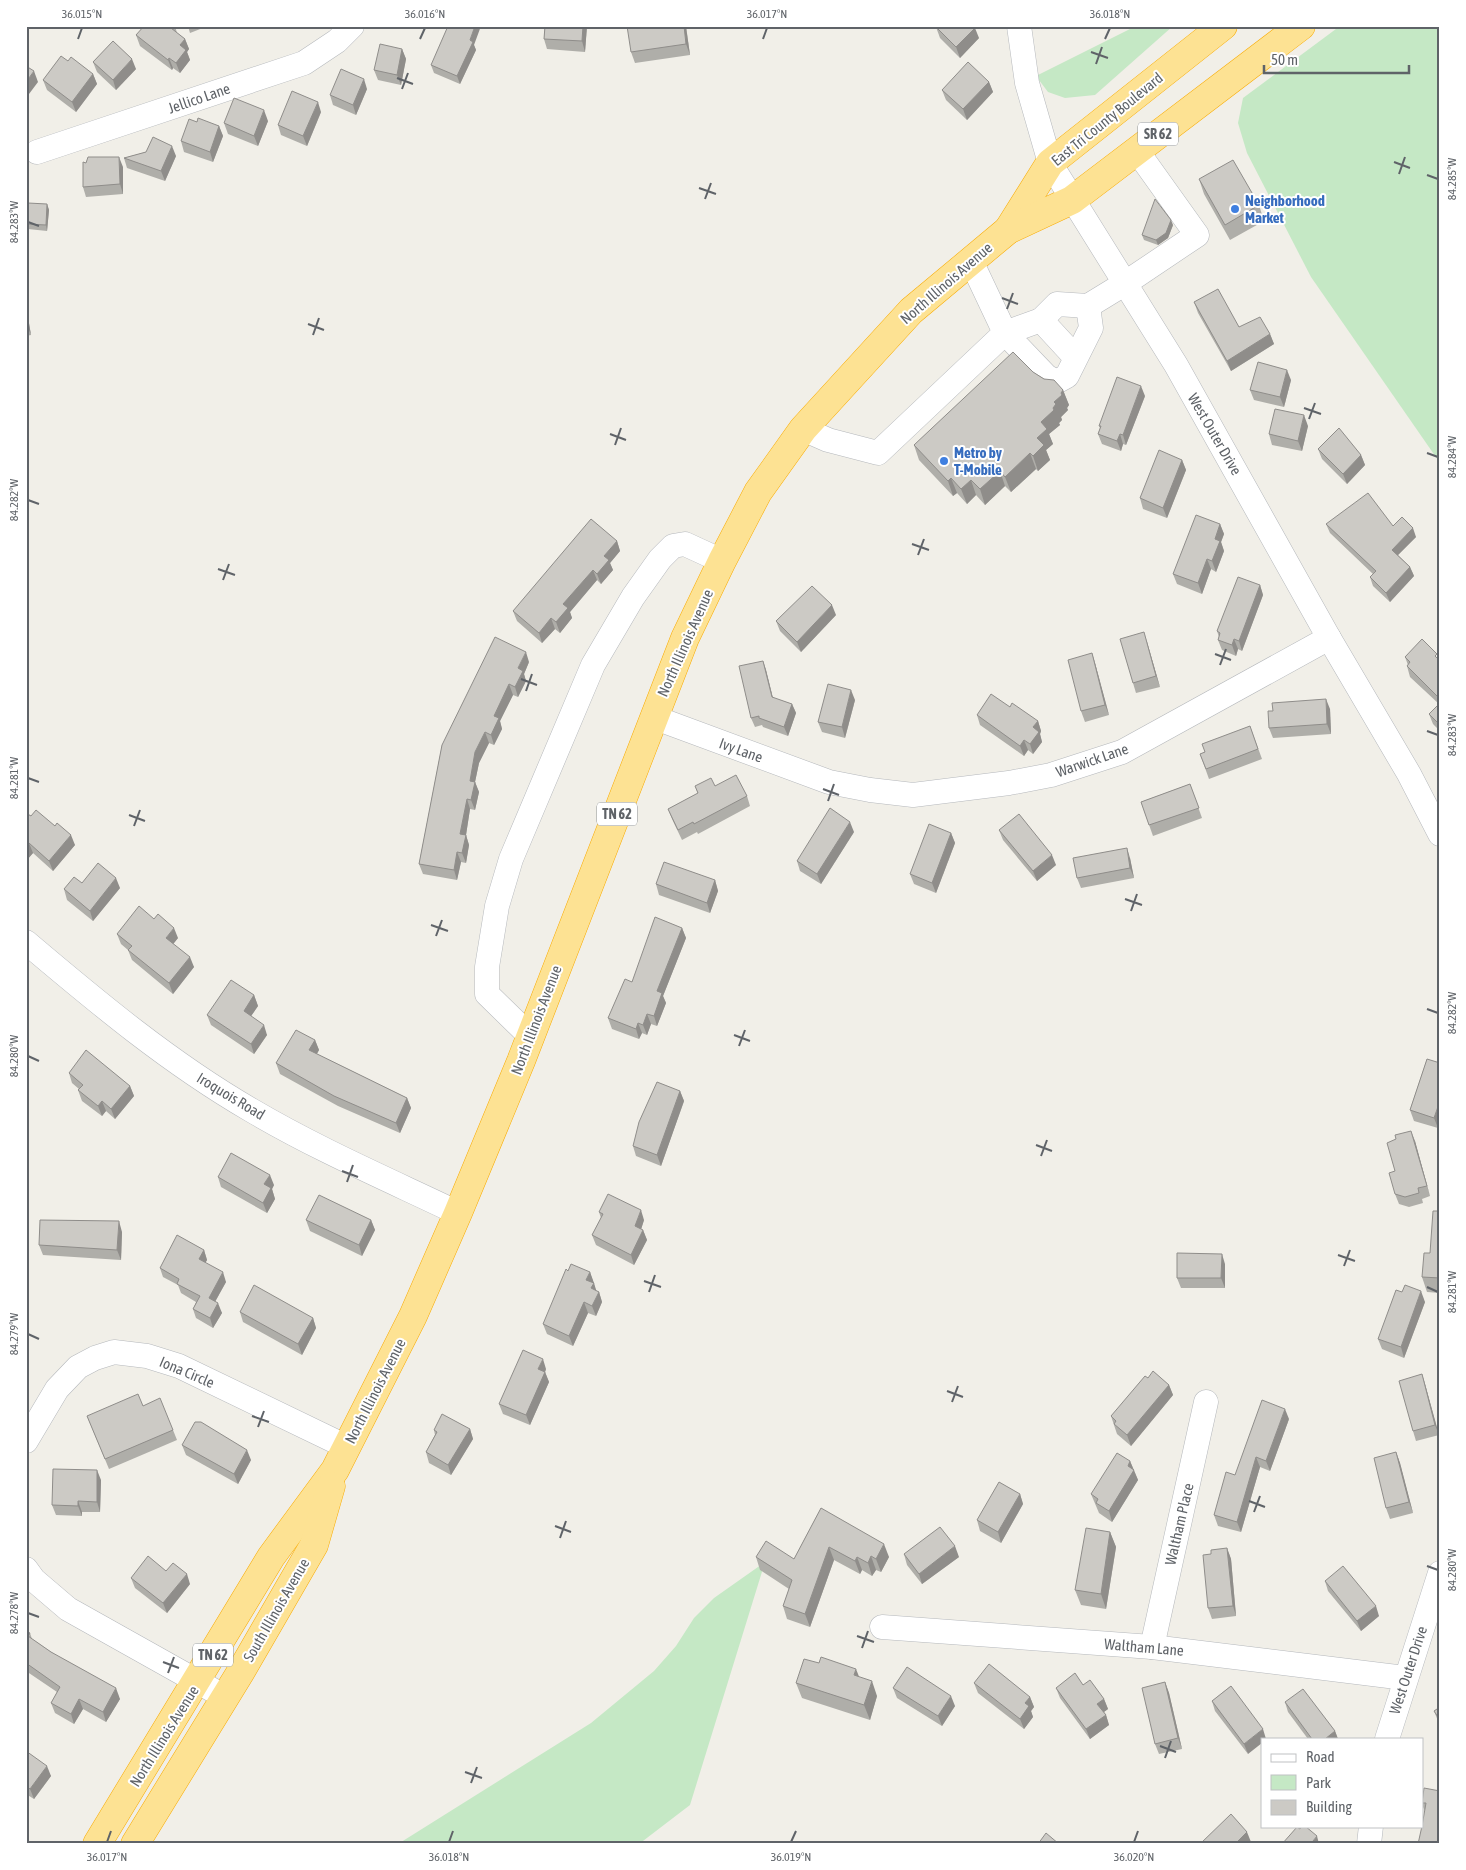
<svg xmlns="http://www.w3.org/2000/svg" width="1466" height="1870" viewBox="0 0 1466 1870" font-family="'Asap Condensed',sans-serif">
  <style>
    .green { fill: #c5e8c5 }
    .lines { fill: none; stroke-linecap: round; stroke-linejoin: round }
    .minor-casing { stroke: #b5b8bc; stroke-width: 25 }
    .highway-casing { stroke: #f9ab00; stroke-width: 29 }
    .minor { stroke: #fff; stroke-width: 24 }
    .highway { stroke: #fde293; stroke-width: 28 }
    .wall { fill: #afaea9 }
    .shaded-wall { fill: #8f8d8a }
    .building { fill: #cccac5; stroke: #8f8d8a }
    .ticks { fill: none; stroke: #5f6368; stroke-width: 2 }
    .shop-dot { fill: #3f7fe0; stroke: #fff; stroke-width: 2 }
    .labels { text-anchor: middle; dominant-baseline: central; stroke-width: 4; stroke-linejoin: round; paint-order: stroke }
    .shield { fill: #fff; stroke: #8f9295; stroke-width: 1 }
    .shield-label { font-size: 14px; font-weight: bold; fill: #5f6368 }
    .street-label { font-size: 15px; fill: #5f6368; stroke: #fff }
    .shop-label { font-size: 15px; font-weight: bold; fill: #366cbe; stroke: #fff; text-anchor: start }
    .neatline { fill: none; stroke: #5f6368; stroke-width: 2 }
    .ticks-label { font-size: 12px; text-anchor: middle; fill: #5f6368 }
  </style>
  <rect width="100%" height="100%" fill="#f1efe8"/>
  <g class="green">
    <path d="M 1136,26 L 1173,26 L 1095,95 L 1065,98 L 1048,92 L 1036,76 Z"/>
    <path d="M 1340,26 L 1440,26 L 1440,463 L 1311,277 L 1247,153 L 1238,123 L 1243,98 Z"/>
    <path d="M 765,1562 L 690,1805 L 639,1844 L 398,1844 L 591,1723 L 654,1671 L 676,1646 L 694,1618 L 714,1598 Z"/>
  </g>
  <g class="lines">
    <defs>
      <g id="minor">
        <path d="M 1019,26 L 1027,83 L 1050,163 L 1176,365 L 1329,638 L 1409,774 L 1440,834"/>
        <path d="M 37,152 L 304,63 L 337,41 L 352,26"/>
        <path d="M 1041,320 L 1057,304 L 1088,306"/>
        <path d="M 1076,358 L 1067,376 L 1056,382 L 1046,376 L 1005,333 L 1041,320 L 1076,358 L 1091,328 L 1088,306 L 1124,284 L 1197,235 L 1137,151"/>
        <path d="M 803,429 L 828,440 L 878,453 L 1005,333 L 971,261"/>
        <path d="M 653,717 L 829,782 L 870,790 L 913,795 L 1009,783 L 1051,775 L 1122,752 L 1329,638"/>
        <path d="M 26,942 C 98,1003 170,1063 251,1110 C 317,1149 389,1180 458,1213"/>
        <path d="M 530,1036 L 487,994 L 487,967 L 497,906 L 511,859 L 593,665 L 633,597 L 660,559 L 673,546 L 685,544 L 722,561"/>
        <path d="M 26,1441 L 57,1389 L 78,1367 L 95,1358 L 114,1352 L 147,1356 L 179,1366 L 347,1447"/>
        <path d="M 26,1569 L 34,1580 L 68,1609 L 225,1697"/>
        <path d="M 882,1627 L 1152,1647 L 1405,1678"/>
        <path d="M 1152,1647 L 1206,1402"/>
        <path d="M 1387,1739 L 1440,1573"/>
        <path d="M 1369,1844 L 1371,1826"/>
      </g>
      <g id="highway">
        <path d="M 1008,230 L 1050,163 L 1223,26"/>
        <path d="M 97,1844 L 271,1557 L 335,1470 L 413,1316 L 458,1213 L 521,1061 L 685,638 L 722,561 L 758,492 L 803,429 L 911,311 L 1008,230 L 1072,200 L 1301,26"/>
        <path d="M 135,1844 L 240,1673 L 314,1545 L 331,1486"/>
      </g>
    </defs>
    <use href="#minor" class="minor-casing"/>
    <use href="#highway" class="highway-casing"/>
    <use href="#minor" class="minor"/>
    <use href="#highway" class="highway"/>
  </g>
  <g class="wall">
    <path d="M 175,26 L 177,33 L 185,39 L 189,49 L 187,52 L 190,60 L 180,73 L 173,68 L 172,70 L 140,46 L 136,35 Z"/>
    <path d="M 188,26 L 208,26 L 190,33 Z"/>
    <path d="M 545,26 L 587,26 L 585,52 L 547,49 L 544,39 Z"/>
    <path d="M 686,26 L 690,55 L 635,63 L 631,52 Z"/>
    <path d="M 936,27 L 979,38 L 960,58 L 940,38 Z"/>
    <path d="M 474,45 L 476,50 L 460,84 L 434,73 L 431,65 Z"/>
    <path d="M 402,49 L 406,59 L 401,85 L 378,80 L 374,70 Z"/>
    <path d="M 68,61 L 93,74 L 97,84 L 76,112 L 47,90 L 43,80 Z"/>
    <path d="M 93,62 L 136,69 L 116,90 L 97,72 Z"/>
    <path d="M 989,82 L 993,92 L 967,120 L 946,100 L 942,90 Z"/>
    <path d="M 367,89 L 356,115 L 333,105 L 330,95 Z"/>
    <path d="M 321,112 L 307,146 L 281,135 L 278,125 Z"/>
    <path d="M 268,121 L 258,146 L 228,134 L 224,123 Z"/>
    <path d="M 197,122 L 219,126 L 223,136 L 213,162 L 184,152 L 181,141 Z"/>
    <path d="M 146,152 L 176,156 L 165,181 L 127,168 L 124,158 Z"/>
    <path d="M 123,167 L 123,194 L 86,197 L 83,187 Z"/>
    <path d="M 1199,179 L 1259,205 L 1264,221 L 1230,240 L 1204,194 Z"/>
    <path d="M 47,204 L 49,210 L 47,231 L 28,229 L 26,224 Z"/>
    <path d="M 1173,225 L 1168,238 L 1158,245 L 1144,240 L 1142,235 Z"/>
    <path d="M 1194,302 L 1239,327 L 1270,334 L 1274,344 L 1231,371 L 1198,313 Z"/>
    <path d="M 26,306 L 31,335 L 26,336 Z"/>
    <path d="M 1033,372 L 1063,390 L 1069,405 L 1067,408 L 1068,410 L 1061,417 L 1062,420 L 1059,423 L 1060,425 L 1049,434 L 1053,444 L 1046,450 L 1050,460 L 1038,471 L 1036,469 L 1011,492 L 1005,486 L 985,505 L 976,495 L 967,504 L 957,493 L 953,496 L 919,460 L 914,445 Z"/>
    <path d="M 1291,380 L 1284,407 L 1254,400 L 1250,390 Z"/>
    <path d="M 1145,396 L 1126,445 L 1123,444 L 1121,451 L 1102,444 L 1098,434 L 1100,428 L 1099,426 Z"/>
    <path d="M 1308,426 L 1302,451 L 1272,445 L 1269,434 Z"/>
    <path d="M 1318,449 L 1361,455 L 1365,465 L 1347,484 L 1322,459 Z"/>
    <path d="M 1182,460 L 1186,470 L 1167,518 L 1143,509 L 1140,498 Z"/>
    <path d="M 1220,524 L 1224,534 L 1221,542 L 1224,551 L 1216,572 L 1211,569 L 1202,594 L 1177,584 L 1173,574 Z"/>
    <path d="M 1326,524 L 1393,526 L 1416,537 L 1398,555 L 1410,567 L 1414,576 L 1390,602 L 1373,586 L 1370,577 L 1373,574 L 1330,533 Z"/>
    <path d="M 617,541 L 620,551 L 610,563 L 613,570 L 601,584 L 597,580 L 570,612 L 572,618 L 560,633 L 555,629 L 542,643 L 517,621 L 513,611 Z"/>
    <path d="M 1260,585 L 1263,595 L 1242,651 L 1238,649 L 1236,656 L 1222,650 L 1218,640 L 1219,637 L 1217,631 Z"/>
    <path d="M 836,615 L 801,652 L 780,631 L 776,621 Z"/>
    <path d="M 1147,642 L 1160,687 L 1136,693 L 1133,683 Z"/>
    <path d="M 1092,653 L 1095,663 L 1109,715 L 1085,722 L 1081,711 Z"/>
    <path d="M 1405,657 L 1440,661 L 1440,731 L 1433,724 L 1429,714 L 1439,704 L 1410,677 L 1407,666 L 1408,665 Z"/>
    <path d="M 763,661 L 766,670 L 773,698 L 792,704 L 796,713 L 788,736 L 763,727 L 762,725 L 755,727 L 751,718 Z"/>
    <path d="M 529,662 L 524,674 L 526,681 L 518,697 L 513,695 L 500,721 L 502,729 L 494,745 L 489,743 L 479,763 L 475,782 L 479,792 L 475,810 L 470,809 L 466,835 L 469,845 L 466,863 L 461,862 L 457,880 L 423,874 L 419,864 L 442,745 Z"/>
    <path d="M 855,700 L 845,738 L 822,732 L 818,722 Z"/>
    <path d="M 1010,707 L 1038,721 L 1041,731 L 1040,734 L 1042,742 L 1033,754 L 1028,750 L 1024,756 L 980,725 L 977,715 Z"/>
    <path d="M 1330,709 L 1331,734 L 1273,738 L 1269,728 Z"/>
    <path d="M 1250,726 L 1262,759 L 1209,779 L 1200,754 L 1205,752 Z"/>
    <path d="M 1190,784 L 1202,818 L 1153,836 L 1141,802 Z"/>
    <path d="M 695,786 L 715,786 L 747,796 L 750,806 L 698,834 L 697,832 L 682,840 L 672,819 L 668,809 L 698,794 Z"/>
    <path d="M 26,813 L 75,845 L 53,871 L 33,853 L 26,861 Z"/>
    <path d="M 999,830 L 1056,865 L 1037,881 L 1003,840 Z"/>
    <path d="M 854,832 L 821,884 L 800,871 L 797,861 Z"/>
    <path d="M 951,833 L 955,843 L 936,893 L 914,884 L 910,874 Z"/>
    <path d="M 1130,858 L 1134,878 L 1081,888 L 1077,878 Z"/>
    <path d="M 715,880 L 718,891 L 710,913 L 659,895 L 656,884 Z"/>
    <path d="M 120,888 L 93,921 L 67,900 L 64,889 Z"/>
    <path d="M 682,928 L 686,938 L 663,996 L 666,1003 L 657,1026 L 651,1024 L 647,1035 L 642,1033 L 639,1039 L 612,1029 L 608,1018 L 632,982 Z"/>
    <path d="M 117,934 L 178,938 L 173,944 L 194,967 L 173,994 L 132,960 L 128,950 L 121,944 Z"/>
    <path d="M 254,995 L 258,1006 L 251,1016 L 267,1035 L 254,1054 L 211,1025 L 207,1015 Z"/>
    <path d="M 315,1040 L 319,1050 L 317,1054 L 407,1098 L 411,1108 L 400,1133 L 338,1106 L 280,1074 L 276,1063 Z"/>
    <path d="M 1427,1059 L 1438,1128 L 1414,1121 L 1410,1110 Z"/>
    <path d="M 69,1073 L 130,1086 L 134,1096 L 115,1119 L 106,1111 L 102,1116 L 82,1101 L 78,1090 L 79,1089 L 72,1083 Z"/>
    <path d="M 680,1091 L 684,1101 L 661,1166 L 636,1156 L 633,1146 Z"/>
    <path d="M 1415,1141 L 1430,1196 L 1422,1199 L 1423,1203 L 1409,1207 L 1399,1204 L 1395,1194 L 1395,1171 Z"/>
    <path d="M 218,1177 L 274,1185 L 272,1189 L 275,1199 L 267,1213 L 221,1187 Z"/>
    <path d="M 1440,1211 L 1440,1293 L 1427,1292 L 1422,1277 L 1430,1253 Z"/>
    <path d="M 599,1212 L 644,1220 L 641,1229 L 643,1230 L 647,1240 L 634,1265 L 596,1245 L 592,1235 L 601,1218 Z"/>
    <path d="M 306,1220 L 371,1220 L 375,1230 L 362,1256 L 310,1231 Z"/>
    <path d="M 122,1232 L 121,1260 L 43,1255 L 39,1245 Z"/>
    <path d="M 204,1250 L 207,1260 L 205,1263 L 226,1282 L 215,1302 L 222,1313 L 213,1328 L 196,1318 L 193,1309 L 196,1302 L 181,1293 L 178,1285 L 163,1277 L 160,1268 Z"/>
    <path d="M 1225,1264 L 1225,1288 L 1181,1288 L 1177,1278 Z"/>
    <path d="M 568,1271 L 590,1272 L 596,1291 L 599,1292 L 602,1302 L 596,1316 L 588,1313 L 573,1346 L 547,1334 L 543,1324 Z"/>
    <path d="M 1402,1292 L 1425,1302 L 1404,1358 L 1382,1349 L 1378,1339 Z"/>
    <path d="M 240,1312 L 313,1318 L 316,1328 L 302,1355 L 243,1322 Z"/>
    <path d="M 546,1369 L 545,1372 L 549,1382 L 530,1425 L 503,1414 L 499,1404 Z"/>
    <path d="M 1422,1374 L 1425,1384 L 1439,1435 L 1416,1441 L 1413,1431 Z"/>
    <path d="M 1169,1385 L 1173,1395 L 1131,1446 L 1117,1434 L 1111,1416 Z"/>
    <path d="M 143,1406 L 173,1430 L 177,1440 L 109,1469 L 87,1416 Z"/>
    <path d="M 1289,1419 L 1270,1471 L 1260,1467 L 1241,1532 L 1218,1526 L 1214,1515 L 1235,1475 Z"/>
    <path d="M 470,1429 L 473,1439 L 451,1475 L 429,1463 L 426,1452 L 435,1435 L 434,1430 Z"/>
    <path d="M 182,1445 L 251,1460 L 238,1484 L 186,1455 Z"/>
    <path d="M 1396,1452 L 1400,1463 L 1413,1513 L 1390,1519 L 1386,1508 Z"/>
    <path d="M 1130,1461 L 1138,1480 L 1112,1522 L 1099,1513 L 1091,1494 Z"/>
    <path d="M 101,1480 L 100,1512 L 82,1512 L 82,1516 L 56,1515 L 52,1505 Z"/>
    <path d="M 1020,1494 L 1023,1504 L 1001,1543 L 980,1531 L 977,1520 Z"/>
    <path d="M 821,1508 L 889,1557 L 881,1572 L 876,1570 L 872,1576 L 862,1570 L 860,1574 L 834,1560 L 810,1627 L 787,1619 L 783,1606 L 789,1589 L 760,1570 L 756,1557 L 794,1559 Z"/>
    <path d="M 1110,1532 L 1116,1547 L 1106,1609 L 1081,1605 L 1075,1590 Z"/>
    <path d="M 1227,1548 L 1231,1559 L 1236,1616 L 1212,1619 L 1208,1608 L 1211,1554 Z"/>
    <path d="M 904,1554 L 959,1557 L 922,1584 L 907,1565 Z"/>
    <path d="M 131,1578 L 190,1584 L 167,1613 L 135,1588 Z"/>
    <path d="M 1325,1581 L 1379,1616 L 1361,1631 L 1328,1591 Z"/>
    <path d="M 26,1631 L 30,1633 L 32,1639 L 120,1699 L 106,1722 L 83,1709 L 74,1724 L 55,1713 L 51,1703 L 57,1692 L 26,1671 Z"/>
    <path d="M 1165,1682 L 1169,1693 L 1182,1749 L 1159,1754 L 1155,1744 Z"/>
    <path d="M 796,1683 L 877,1696 L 870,1720 L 802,1698 Z"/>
    <path d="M 974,1683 L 1030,1697 L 1034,1707 L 1031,1711 L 1033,1717 L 1024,1729 L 978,1693 Z"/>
    <path d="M 1083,1685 L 1104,1699 L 1108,1709 L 1104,1712 L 1106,1715 L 1109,1725 L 1090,1739 L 1060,1698 L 1056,1688 Z"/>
    <path d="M 1231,1686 L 1248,1754 L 1215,1711 L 1212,1701 Z"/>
    <path d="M 893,1688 L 955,1706 L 942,1726 L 897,1698 Z"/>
    <path d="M 1285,1702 L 1335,1731 L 1338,1739 L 1308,1739 L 1288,1712 Z"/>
    <path d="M 1440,1707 L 1440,1725 L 1438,1721 L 1434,1711 Z"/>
    <path d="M 26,1751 L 51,1776 L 34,1799 L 26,1794 Z"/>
    <path d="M 1440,1791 L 1425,1811 L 1422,1805 L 1422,1798 Z"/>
  </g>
  <g class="shaded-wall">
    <path d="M 475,26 L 481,26 L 474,45 L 476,50 L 460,84 L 457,76 Z"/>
    <path d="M 583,26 L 587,26 L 585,52 L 582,41 Z"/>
    <path d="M 684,26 L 686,27 L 690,55 L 686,44 Z"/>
    <path d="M 975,28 L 979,38 L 960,58 L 956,47 Z"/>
    <path d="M 185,39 L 189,49 L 187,52 L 190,60 L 180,73 L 176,63 L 180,45 Z"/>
    <path d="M 402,49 L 406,59 L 401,85 L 397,75 Z"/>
    <path d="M 169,58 L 173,68 L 172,70 L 168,60 Z"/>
    <path d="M 132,59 L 136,69 L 116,90 L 113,80 Z"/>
    <path d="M 34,71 L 38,82 L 26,98 L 26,82 Z"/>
    <path d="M 93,74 L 97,84 L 76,112 L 72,102 Z"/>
    <path d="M 364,79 L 367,89 L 356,115 L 353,105 Z"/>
    <path d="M 989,82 L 993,92 L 967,120 L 963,109 Z"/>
    <path d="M 318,102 L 321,112 L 307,146 L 303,136 Z"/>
    <path d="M 264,110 L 268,121 L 258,146 L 254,136 Z"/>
    <path d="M 219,126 L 223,136 L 213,162 L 210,152 Z"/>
    <path d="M 172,146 L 176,156 L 165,181 L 161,171 Z"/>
    <path d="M 119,157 L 123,167 L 123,194 L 120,184 Z"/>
    <path d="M 47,204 L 49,210 L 47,231 L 46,225 Z"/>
    <path d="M 1171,220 L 1173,225 L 1168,238 L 1158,245 L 1156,240 Z"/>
    <path d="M 26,306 L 31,335 L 27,325 L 26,319 Z"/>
    <path d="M 1270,334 L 1274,344 L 1231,371 L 1227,361 Z"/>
    <path d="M 1287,370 L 1291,380 L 1284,407 L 1280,397 Z"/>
    <path d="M 1141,386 L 1145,396 L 1126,445 L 1123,435 Z"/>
    <path d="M 1063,390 L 1069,405 L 1067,408 L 1068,410 L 1061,417 L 1062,420 L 1059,423 L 1060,425 L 1049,434 L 1053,444 L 1046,450 L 1050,460 L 1038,471 L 1033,456 L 1041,422 L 1053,408 L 1054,402 Z"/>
    <path d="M 1304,415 L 1308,426 L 1302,451 L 1298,441 Z"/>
    <path d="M 1120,434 L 1123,444 L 1121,451 L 1117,441 Z"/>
    <path d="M 1030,453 L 1036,469 L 1011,492 L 1005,477 Z"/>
    <path d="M 1361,455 L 1365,465 L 1347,484 L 1343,474 Z"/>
    <path d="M 1182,460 L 1186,470 L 1167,518 L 1163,508 Z"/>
    <path d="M 1000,471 L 1005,486 L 985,505 L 980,489 Z"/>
    <path d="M 951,478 L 957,493 L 953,496 L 948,481 Z"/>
    <path d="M 971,480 L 976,495 L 967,504 L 961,489 Z"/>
    <path d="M 1220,524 L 1224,534 L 1221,542 L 1224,551 L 1216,572 L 1212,561 L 1215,539 Z"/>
    <path d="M 1413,528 L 1416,537 L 1395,558 L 1392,550 Z"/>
    <path d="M 617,541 L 620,551 L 610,563 L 613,570 L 601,584 L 597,574 L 604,556 Z"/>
    <path d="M 1207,559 L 1211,569 L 1202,594 L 1198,583 Z"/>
    <path d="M 1410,567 L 1414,576 L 1390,602 L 1386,593 Z"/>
    <path d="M 593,570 L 597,580 L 570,612 L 572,618 L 560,633 L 556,622 L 563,604 Z"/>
    <path d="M 1260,585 L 1263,595 L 1242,651 L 1239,641 Z"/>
    <path d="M 832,605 L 836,615 L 801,652 L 797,642 Z"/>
    <path d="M 551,618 L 555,629 L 542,643 L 539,633 Z"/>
    <path d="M 1144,632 L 1147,642 L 1160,687 L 1156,676 Z"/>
    <path d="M 1234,639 L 1238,649 L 1236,656 L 1232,645 Z"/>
    <path d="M 526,652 L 529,662 L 524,674 L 526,681 L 518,697 L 515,687 L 518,668 Z"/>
    <path d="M 1092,653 L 1095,663 L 1109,715 L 1105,705 Z"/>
    <path d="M 763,661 L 766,670 L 775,707 L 772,697 Z"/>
    <path d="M 509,684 L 513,695 L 500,721 L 502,729 L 494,745 L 491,735 L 494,716 Z"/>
    <path d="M 851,690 L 855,700 L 845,738 L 842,727 Z"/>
    <path d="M 1326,699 L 1330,709 L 1331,734 L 1327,724 Z"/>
    <path d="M 792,704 L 796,713 L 788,736 L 784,727 Z"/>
    <path d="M 1038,721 L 1041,731 L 1040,734 L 1042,742 L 1033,754 L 1030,744 L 1033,727 Z"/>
    <path d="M 485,732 L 489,743 L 479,763 L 475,782 L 479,792 L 475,810 L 471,800 L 470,781 L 475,752 Z"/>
    <path d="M 1024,740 L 1028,750 L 1024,756 L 1020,746 Z"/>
    <path d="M 467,799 L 470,809 L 466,835 L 469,845 L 466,863 L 462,853 L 460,834 Z"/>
    <path d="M 850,822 L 854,832 L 821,884 L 817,874 Z"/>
    <path d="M 951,833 L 955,843 L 936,893 L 932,883 Z"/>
    <path d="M 71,835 L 75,845 L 53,871 L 49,861 Z"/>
    <path d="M 29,843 L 33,853 L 26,861 L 26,847 Z"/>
    <path d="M 1127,848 L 1130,858 L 1134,878 L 1130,868 Z"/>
    <path d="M 457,852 L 461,862 L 457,880 L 454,870 Z"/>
    <path d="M 1052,855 L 1056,865 L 1037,881 L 1033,871 Z"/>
    <path d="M 116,878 L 120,888 L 93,921 L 90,911 Z"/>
    <path d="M 715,880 L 718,891 L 710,913 L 707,903 Z"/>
    <path d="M 174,928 L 178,938 L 170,948 L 166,938 Z"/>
    <path d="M 682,928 L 686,938 L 663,996 L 666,1003 L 657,1026 L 654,1016 L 657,991 Z"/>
    <path d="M 190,957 L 194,967 L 173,994 L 169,983 Z"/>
    <path d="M 254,995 L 258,1006 L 247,1022 L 244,1011 Z"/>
    <path d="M 647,1014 L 651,1024 L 647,1035 L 643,1025 Z"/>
    <path d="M 638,1023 L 642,1033 L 639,1039 L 636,1029 Z"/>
    <path d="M 264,1025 L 267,1035 L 254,1054 L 251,1044 Z"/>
    <path d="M 315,1040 L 319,1050 L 313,1060 L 309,1050 Z"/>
    <path d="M 26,1062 L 28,1068 L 26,1070 Z"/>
    <path d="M 130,1086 L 134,1096 L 115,1119 L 111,1109 Z"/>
    <path d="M 680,1091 L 684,1101 L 661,1166 L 657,1155 Z"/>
    <path d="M 407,1098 L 411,1108 L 400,1133 L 396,1123 Z"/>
    <path d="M 102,1101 L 106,1111 L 102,1116 L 98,1106 Z"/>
    <path d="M 1440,1101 L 1440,1123 L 1438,1128 L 1434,1118 Z"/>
    <path d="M 1411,1131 L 1415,1141 L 1430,1196 L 1427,1186 Z"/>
    <path d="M 270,1175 L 274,1185 L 272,1189 L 275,1199 L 267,1213 L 263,1203 L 264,1184 Z"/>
    <path d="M 641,1210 L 644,1220 L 639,1236 L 635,1226 Z"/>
    <path d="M 371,1220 L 375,1230 L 362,1256 L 359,1245 Z"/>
    <path d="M 119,1221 L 122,1232 L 121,1260 L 117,1250 Z"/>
    <path d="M 643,1230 L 647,1240 L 634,1265 L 631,1255 Z"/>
    <path d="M 204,1250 L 207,1260 L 202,1269 L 199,1259 Z"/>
    <path d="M 1222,1254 L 1225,1264 L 1225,1288 L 1221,1278 Z"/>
    <path d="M 223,1272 L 226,1282 L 212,1307 L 209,1298 Z"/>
    <path d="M 590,1272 L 594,1283 L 590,1290 L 586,1280 Z"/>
    <path d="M 594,1283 L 597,1293 L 591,1288 Z"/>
    <path d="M 1421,1291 L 1425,1302 L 1404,1358 L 1401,1347 Z"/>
    <path d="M 599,1292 L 602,1302 L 596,1316 L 592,1306 Z"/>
    <path d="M 584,1302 L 588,1313 L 573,1346 L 569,1336 Z"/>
    <path d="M 218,1303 L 222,1313 L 213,1328 L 210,1318 Z"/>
    <path d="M 313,1318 L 316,1328 L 302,1355 L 298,1344 Z"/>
    <path d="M 543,1359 L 546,1369 L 545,1372 L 549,1382 L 530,1425 L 526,1415 L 538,1369 Z"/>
    <path d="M 1422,1374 L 1425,1384 L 1439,1435 L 1435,1425 Z"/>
    <path d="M 1169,1385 L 1173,1395 L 1131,1446 L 1127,1435 Z"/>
    <path d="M 1285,1409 L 1289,1419 L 1270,1471 L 1266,1461 Z"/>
    <path d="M 470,1429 L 473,1439 L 451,1475 L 448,1465 Z"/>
    <path d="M 247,1450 L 251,1460 L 238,1484 L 234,1474 Z"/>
    <path d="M 1396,1452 L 1400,1463 L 1413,1513 L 1409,1502 Z"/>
    <path d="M 1256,1457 L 1260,1467 L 1241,1532 L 1237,1522 Z"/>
    <path d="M 1130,1461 L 1138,1480 L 1112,1522 L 1109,1511 L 1128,1466 Z"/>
    <path d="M 97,1470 L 101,1480 L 100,1512 L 97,1502 Z"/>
    <path d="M 1020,1494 L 1023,1504 L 1001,1543 L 998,1532 Z"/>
    <path d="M 78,1501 L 82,1512 L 82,1516 L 78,1506 Z"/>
    <path d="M 1110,1532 L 1116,1547 L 1106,1609 L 1101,1594 Z"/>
    <path d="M 884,1544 L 889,1557 L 881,1572 L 876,1559 Z"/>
    <path d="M 955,1546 L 959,1557 L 922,1584 L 919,1574 Z"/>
    <path d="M 829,1547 L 834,1560 L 810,1627 L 805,1614 Z"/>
    <path d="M 1227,1548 L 1231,1559 L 1236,1616 L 1233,1606 Z"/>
    <path d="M 871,1556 L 876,1570 L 872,1576 L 868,1563 Z"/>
    <path d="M 857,1557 L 862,1570 L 860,1574 L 855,1561 Z"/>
    <path d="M 187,1574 L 190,1584 L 167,1613 L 163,1603 Z"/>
    <path d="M 1376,1606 L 1379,1616 L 1361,1631 L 1357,1621 Z"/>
    <path d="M 856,1669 L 862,1684 L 854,1675 Z"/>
    <path d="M 872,1681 L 877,1696 L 870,1720 L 864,1705 Z"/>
    <path d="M 1165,1682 L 1169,1693 L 1182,1749 L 1178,1738 Z"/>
    <path d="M 116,1688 L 120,1699 L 106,1722 L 103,1712 Z"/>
    <path d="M 951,1696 L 955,1706 L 942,1726 L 938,1716 Z"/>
    <path d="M 1030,1697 L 1034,1707 L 1031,1711 L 1033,1717 L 1024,1729 L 1020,1719 L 1025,1703 Z"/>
    <path d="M 79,1699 L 83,1709 L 74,1724 L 71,1714 Z"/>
    <path d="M 1104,1699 L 1108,1709 L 1101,1714 L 1097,1704 Z"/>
    <path d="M 1106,1715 L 1109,1725 L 1090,1739 L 1086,1729 Z"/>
    <path d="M 1263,1729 L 1266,1739 L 1262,1739 L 1262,1743 L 1248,1754 L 1244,1744 Z"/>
    <path d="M 1335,1731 L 1338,1739 L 1325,1739 Z"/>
    <path d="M 47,1766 L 51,1776 L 34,1799 L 30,1789 Z"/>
    <path d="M 1247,1832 L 1251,1842 L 1249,1844 L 1235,1844 Z"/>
    <path d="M 1317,1836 L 1319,1844 L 1314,1844 L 1313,1841 Z"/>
  </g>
  <g class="building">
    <path d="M 144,26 L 175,27 L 171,28 L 185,39 L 180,45 L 186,50 L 176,63 L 169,58 L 168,60 L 136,35 Z"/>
    <path d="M 448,26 L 475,26 L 470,40 L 473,42 L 457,76 L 431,65 Z"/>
    <path d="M 545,26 L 583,26 L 582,41 L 544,39 Z"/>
    <path d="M 627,26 L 684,26 L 686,44 L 631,52 Z"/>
    <path d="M 937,26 L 974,26 L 975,28 L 956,47 L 936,27 Z"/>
    <path d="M 113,41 L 132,59 L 113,80 L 93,62 Z"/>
    <path d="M 380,44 L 402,49 L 397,75 L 374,70 Z"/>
    <path d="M 61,56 L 68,61 L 71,57 L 93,74 L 72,102 L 43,80 Z"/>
    <path d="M 968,62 L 989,82 L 963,109 L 942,90 Z"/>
    <path d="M 26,66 L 34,71 L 26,82 Z"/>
    <path d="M 341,69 L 364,79 L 353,105 L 330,95 Z"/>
    <path d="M 292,91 L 318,102 L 303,136 L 278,125 Z"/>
    <path d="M 234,98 L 264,110 L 254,136 L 224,123 Z"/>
    <path d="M 198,118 L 219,126 L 210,152 L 181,141 L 189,119 L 197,122 Z"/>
    <path d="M 153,137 L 172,146 L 161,171 L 124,158 L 146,152 Z"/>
    <path d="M 88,157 L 119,157 L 120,184 L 83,187 L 83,162 L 86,163 Z"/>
    <path d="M 1233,160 L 1259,205 L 1225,225 L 1199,179 Z"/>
    <path d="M 1155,199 L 1171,220 L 1166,233 L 1156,240 L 1142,235 Z"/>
    <path d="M 28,203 L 47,204 L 46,225 L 26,224 Z"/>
    <path d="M 1218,289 L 1239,327 L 1260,317 L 1270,334 L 1227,361 L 1194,302 Z"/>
    <path d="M 1013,352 L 1033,372 L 1044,379 L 1054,380 L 1063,390 L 1061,393 L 1062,395 L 1054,402 L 1056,404 L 1053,408 L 1054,410 L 1041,422 L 1047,429 L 1037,438 L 1044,445 L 1033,456 L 1030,453 L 1005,477 L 1000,471 L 980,489 L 971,480 L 961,489 L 951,478 L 948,481 L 914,445 Z"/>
    <path d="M 1258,362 L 1287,370 L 1280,397 L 1250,390 Z"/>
    <path d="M 1117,377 L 1141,386 L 1123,435 L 1120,434 L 1117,441 L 1098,434 L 1101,426 L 1099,426 Z"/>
    <path d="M 1275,409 L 1304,415 L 1298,441 L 1269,434 Z"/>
    <path d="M 1339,428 L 1361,455 L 1343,474 L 1318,449 Z"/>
    <path d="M 1159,450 L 1182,460 L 1163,508 L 1140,498 Z"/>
    <path d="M 1368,493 L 1393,526 L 1402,517 L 1413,528 L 1392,550 L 1410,567 L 1386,593 L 1370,577 L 1376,571 L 1326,524 Z"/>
    <path d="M 1196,515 L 1220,524 L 1215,539 L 1220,541 L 1212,561 L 1207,559 L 1198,583 L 1173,574 Z"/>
    <path d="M 591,519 L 617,541 L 604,556 L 609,560 L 597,574 L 593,570 L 563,604 L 568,608 L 556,622 L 551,618 L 539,633 L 513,611 Z"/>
    <path d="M 1238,577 L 1260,585 L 1239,641 L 1234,639 L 1232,645 L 1218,640 L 1220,633 L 1217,631 Z"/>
    <path d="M 812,586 L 832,605 L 797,642 L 776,621 Z"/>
    <path d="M 1144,632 L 1156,676 L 1133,683 L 1120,639 Z"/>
    <path d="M 495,637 L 526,652 L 518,668 L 523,671 L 515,687 L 509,684 L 494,716 L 499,718 L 491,735 L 485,732 L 475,752 L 470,781 L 475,782 L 471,800 L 467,799 L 460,834 L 466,835 L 462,853 L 457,852 L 454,870 L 419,864 L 442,745 Z"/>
    <path d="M 1422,639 L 1437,654 L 1435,656 L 1440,661 L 1440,699 L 1407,666 L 1410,662 L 1405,657 Z"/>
    <path d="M 1092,653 L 1105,705 L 1081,711 L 1068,660 Z"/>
    <path d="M 763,661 L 772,697 L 792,704 L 784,727 L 759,718 L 759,716 L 751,718 L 739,666 Z"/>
    <path d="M 828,684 L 851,690 L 842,727 L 818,722 Z"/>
    <path d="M 991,694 L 1010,707 L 1012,703 L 1038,721 L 1033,727 L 1039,732 L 1030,744 L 1024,740 L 1020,746 L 977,715 Z"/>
    <path d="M 1326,699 L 1327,724 L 1269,728 L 1268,711 L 1273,711 L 1272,703 Z"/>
    <path d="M 1440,703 L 1440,725 L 1429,714 Z"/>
    <path d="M 1250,726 L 1258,749 L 1206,769 L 1200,754 L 1205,752 L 1202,744 Z"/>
    <path d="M 736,775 L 747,796 L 694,824 L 693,822 L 678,830 L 668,809 L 698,793 L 695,786 L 711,778 L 715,786 Z"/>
    <path d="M 1190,784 L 1199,808 L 1149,825 L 1141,802 Z"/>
    <path d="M 830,808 L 850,822 L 817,874 L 797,861 Z"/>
    <path d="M 36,810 L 55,826 L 57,823 L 71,835 L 49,861 L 29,843 L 26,847 L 26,813 L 31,816 Z"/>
    <path d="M 1019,814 L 1052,855 L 1033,871 L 999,830 Z"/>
    <path d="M 929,824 L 951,833 L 932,883 L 910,874 Z"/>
    <path d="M 1127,848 L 1130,868 L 1077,878 L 1073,858 Z"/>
    <path d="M 664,862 L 715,880 L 707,903 L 656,884 Z"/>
    <path d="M 98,863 L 116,878 L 90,911 L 64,889 L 74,877 L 82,883 Z"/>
    <path d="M 139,906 L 154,919 L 158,914 L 174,928 L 166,938 L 190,957 L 169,983 L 128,950 L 132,946 L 117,934 Z"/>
    <path d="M 655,917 L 682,928 L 657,991 L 662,993 L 654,1016 L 647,1014 L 643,1025 L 638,1023 L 636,1029 L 608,1018 L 625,979 L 632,982 Z"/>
    <path d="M 231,980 L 254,995 L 244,1011 L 264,1025 L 251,1044 L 207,1015 Z"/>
    <path d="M 296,1030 L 315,1040 L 309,1050 L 407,1098 L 396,1123 L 334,1096 L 276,1063 Z"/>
    <path d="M 86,1050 L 130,1086 L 111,1109 L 102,1101 L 98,1106 L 78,1090 L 83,1085 L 69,1073 Z"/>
    <path d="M 1427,1059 L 1440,1063 L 1440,1101 L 1434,1118 L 1410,1110 Z"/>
    <path d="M 657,1082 L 680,1091 L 657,1155 L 633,1146 L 639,1122 Z"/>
    <path d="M 1411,1131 L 1427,1186 L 1418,1188 L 1419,1193 L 1405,1197 L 1395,1194 L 1389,1173 L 1395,1171 L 1387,1143 L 1396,1139 L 1395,1135 Z"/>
    <path d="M 231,1153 L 270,1175 L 264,1184 L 271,1188 L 263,1203 L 218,1177 Z"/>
    <path d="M 608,1194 L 641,1210 L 635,1226 L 643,1230 L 631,1255 L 592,1235 L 603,1214 L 599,1212 Z"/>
    <path d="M 319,1195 L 371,1220 L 359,1245 L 306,1220 Z"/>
    <path d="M 1433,1211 L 1440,1211 L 1440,1278 L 1422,1277 L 1424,1253 L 1430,1253 Z"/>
    <path d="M 40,1220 L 119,1221 L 117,1250 L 39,1245 Z"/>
    <path d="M 177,1235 L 204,1250 L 199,1259 L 223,1272 L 209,1298 L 218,1303 L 210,1318 L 193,1309 L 200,1296 L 177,1284 L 179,1279 L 160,1268 Z"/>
    <path d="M 1177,1253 L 1222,1254 L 1221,1278 L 1177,1278 Z"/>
    <path d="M 571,1264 L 590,1272 L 586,1280 L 594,1283 L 591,1288 L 599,1292 L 592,1306 L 584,1302 L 569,1336 L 543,1324 L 566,1269 L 568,1271 Z"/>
    <path d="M 254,1285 L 313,1318 L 298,1344 L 240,1312 Z"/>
    <path d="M 1405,1285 L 1421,1291 L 1401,1347 L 1378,1339 L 1396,1290 L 1402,1292 Z"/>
    <path d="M 523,1350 L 543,1359 L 538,1369 L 545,1372 L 526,1415 L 499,1404 Z"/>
    <path d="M 1153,1371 L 1169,1385 L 1127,1435 L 1114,1424 L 1116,1421 L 1111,1416 L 1145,1376 L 1148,1378 Z"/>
    <path d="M 1422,1374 L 1435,1425 L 1413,1431 L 1399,1381 Z"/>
    <path d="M 138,1394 L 143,1406 L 160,1398 L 173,1430 L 105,1459 L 87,1416 Z"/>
    <path d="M 1262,1400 L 1285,1409 L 1266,1461 L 1256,1457 L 1237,1522 L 1214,1515 L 1226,1472 L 1235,1475 Z"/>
    <path d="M 442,1414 L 470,1429 L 448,1465 L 426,1452 L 437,1432 L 434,1430 Z"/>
    <path d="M 195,1422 L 201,1422 L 247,1450 L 234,1474 L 182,1445 Z"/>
    <path d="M 1396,1452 L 1409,1502 L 1386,1508 L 1374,1458 Z"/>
    <path d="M 1117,1453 L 1130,1461 L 1128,1466 L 1134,1470 L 1109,1511 L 1096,1503 L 1098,1499 L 1091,1494 Z"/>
    <path d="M 53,1469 L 97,1470 L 97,1502 L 78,1501 L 78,1506 L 52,1505 Z"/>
    <path d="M 999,1482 L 1020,1494 L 998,1532 L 977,1520 Z"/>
    <path d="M 821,1508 L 884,1544 L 876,1559 L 871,1556 L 868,1563 L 857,1557 L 855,1561 L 829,1547 L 805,1614 L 783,1606 L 792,1580 L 756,1557 L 766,1541 L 794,1559 Z"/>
    <path d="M 940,1527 L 955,1546 L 919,1574 L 904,1554 Z"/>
    <path d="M 1086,1528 L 1110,1532 L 1101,1594 L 1075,1590 Z"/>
    <path d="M 1227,1548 L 1233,1606 L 1208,1608 L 1203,1555 L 1211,1554 L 1211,1550 Z"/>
    <path d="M 148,1556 L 166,1571 L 173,1563 L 187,1574 L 163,1603 L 131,1578 Z"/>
    <path d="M 1343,1566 L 1376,1606 L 1357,1621 L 1325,1581 Z"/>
    <path d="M 26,1631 L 30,1633 L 28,1636 L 51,1652 L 116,1688 L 103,1712 L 79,1699 L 71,1714 L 51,1703 L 60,1687 L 26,1663 Z"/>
    <path d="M 821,1657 L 856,1669 L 854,1675 L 872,1681 L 864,1705 L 796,1683 L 804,1659 L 819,1663 Z"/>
    <path d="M 989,1664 L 1030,1697 L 1025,1703 L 1029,1706 L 1020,1719 L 974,1683 Z"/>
    <path d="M 907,1667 L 951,1696 L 938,1716 L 893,1688 Z"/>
    <path d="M 1075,1673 L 1083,1685 L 1090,1680 L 1104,1699 L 1097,1704 L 1106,1715 L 1086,1729 L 1056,1688 Z"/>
    <path d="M 1165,1682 L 1178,1738 L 1155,1744 L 1142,1688 Z"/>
    <path d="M 1231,1686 L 1263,1729 L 1244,1744 L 1212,1701 Z"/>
    <path d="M 1303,1689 L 1335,1731 L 1325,1739 L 1312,1739 L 1285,1702 Z"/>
    <path d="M 1440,1707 L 1440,1720 L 1434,1711 Z"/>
    <path d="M 26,1751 L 47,1766 L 30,1789 L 26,1786 Z"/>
    <path d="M 1424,1788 L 1440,1791 L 1440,1844 L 1418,1844 L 1422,1826 L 1426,1803 L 1422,1803 Z"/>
    <path d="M 1231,1814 L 1247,1832 L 1235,1844 L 1200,1844 Z"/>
    <path d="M 1302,1826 L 1305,1826 L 1317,1836 L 1313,1841 L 1315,1844 L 1282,1844 L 1297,1827 L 1300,1829 Z"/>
    <path d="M 1046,1833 L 1059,1844 L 1038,1844 Z"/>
  </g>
  <path class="ticks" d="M 78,39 L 82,28M 420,39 L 425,28M 763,39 L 767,28M 1105,39 L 1110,28M 1091,52 L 1108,58M 1096,64 L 1102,47M 397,78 L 413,84M 402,89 L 408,73M 1394,162 L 1410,168M 1399,174 L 1405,157M 1427,175 L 1438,179M 699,188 L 716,194M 705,199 L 711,183M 28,222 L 39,226M 1002,298 L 1018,304M 1007,309 L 1013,293M 308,324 L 324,330M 313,335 L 319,318M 1304,408 L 1321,414M 1309,419 L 1315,403M 610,434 L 626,440M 615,445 L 621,428M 1427,453 L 1438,457M 28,500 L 39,504M 912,544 L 929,550M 918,555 L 924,539M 218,569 L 235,575M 223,580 L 229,564M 1215,654 L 1231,660M 1220,665 L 1226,649M 521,679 L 537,685M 526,691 L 532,674M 1427,731 L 1438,735M 28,778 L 39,782M 823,789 L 839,795M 828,801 L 834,784M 129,815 L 145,821M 134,826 L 140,810M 1125,899 L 1142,905M 1131,911 L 1137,894M 431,925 L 448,931M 436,936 L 442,920M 1427,1009 L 1438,1013M 734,1035 L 750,1041M 739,1046 L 745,1030M 28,1056 L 39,1061M 1036,1145 L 1052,1151M 1041,1156 L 1047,1140M 342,1171 L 358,1177M 347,1182 L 353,1165M 1338,1255 L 1355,1261M 1344,1266 L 1350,1250M 644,1281 L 661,1287M 1427,1287 L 1438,1292M 649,1292 L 655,1275M 28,1334 L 39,1339M 947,1391 L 963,1397M 952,1402 L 958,1386M 252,1416 L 269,1422M 258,1427 L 264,1411M 1249,1501 L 1265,1507M 1254,1512 L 1260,1496M 555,1526 L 571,1532M 560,1538 L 566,1521M 1427,1566 L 1438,1570M 28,1613 L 39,1617M 857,1636 L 874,1642M 862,1648 L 868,1631M 163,1662 L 179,1668M 168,1673 L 174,1657M 1160,1746 L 1176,1752M 1165,1758 L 1171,1741M 465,1772 L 482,1778M 471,1783 L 477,1767M 107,1842 L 111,1831M 449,1842 L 453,1831M 791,1842 L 796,1831M 1134,1842 L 1138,1831"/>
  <g class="shop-dot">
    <circle cx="1235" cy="209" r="5"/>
    <circle cx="944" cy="461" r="5"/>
  </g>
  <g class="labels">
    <g class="shield">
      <rect x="1138" y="122.5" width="40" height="23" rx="4"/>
      <rect x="597" y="802.5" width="40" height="23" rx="4"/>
      <rect x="193" y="1643.5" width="40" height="23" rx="4"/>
    </g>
    <g class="shield-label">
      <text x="1158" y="134">SR 62</text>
      <text x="617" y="814">TN 62</text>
      <text x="213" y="1655">TN 62</text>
    </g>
    <g class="street-label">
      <text transform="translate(199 98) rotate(-19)">Jellico Lane</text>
      <text transform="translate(1107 119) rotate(-39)">East Tri County Boulevard</text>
      <text transform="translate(946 283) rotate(-41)">North Illinois Avenue</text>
      <text transform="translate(1215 434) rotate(60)">West Outer Drive</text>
      <text transform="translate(685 643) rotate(-66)">North Illinois Avenue</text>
      <text transform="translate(741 750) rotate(20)">Ivy Lane</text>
      <text transform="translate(1092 760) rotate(-19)">Warwick Lane</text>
      <text transform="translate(536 1020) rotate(-69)">North Illinois Avenue</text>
      <text transform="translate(231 1096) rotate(31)">Iroquois Road</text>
      <text transform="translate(187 1372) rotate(23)">Iona Circle</text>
      <text transform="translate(375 1391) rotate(-63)">North Illinois Avenue</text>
      <text transform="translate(1179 1524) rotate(-77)">Waltham Place</text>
      <text transform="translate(276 1610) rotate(-60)">South Illinois Avenue</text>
      <text transform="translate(1144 1647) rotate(5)">Waltham Lane</text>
      <text transform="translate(1408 1670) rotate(-72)">West Outer Drive</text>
      <text transform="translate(164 1736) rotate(-58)">North Illinois Avenue</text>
    </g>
    <g class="shop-label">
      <text x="1245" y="200">Neighborhood<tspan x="1245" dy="17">Market</tspan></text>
      <text x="954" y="452">Metro by<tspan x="954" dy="17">T-Mobile</tspan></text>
    </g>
  </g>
  <rect width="1466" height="1870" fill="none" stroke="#ffffff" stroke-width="55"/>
  <rect x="1261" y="1738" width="162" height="90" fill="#ffffff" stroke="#bfc1c3"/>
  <rect x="1271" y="1754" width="25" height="8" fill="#ffffff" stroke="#bfc1c3"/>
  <text x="1306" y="1762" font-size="15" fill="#5f6368">Road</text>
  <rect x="1271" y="1775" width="25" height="15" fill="#c5e8c5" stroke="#bfc1c3"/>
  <text x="1306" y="1788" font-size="15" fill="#5f6368">Park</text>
  <rect x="1271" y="1800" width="25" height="15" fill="#cccac5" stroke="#bfc1c3"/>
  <text x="1306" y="1812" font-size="15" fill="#5f6368">Building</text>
  <path d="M1264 65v8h145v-8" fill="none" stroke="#5f6368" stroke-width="2.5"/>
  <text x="1271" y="65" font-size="15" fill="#5f6368" stroke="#ffffff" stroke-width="4" paint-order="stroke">50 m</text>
  <rect x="28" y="28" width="1410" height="1814" class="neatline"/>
  <g class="ticks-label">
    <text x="82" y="18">36.015°N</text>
    <text x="425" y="18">36.016°N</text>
    <text x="767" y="18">36.017°N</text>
    <text x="1110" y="18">36.018°N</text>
    <text transform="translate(1452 179) rotate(-90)" y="4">84.285°W</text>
    <text transform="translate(14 222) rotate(-90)" y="4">84.283°W</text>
    <text transform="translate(1452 457) rotate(-90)" y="4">84.284°W</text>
    <text transform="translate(14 500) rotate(-90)" y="4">84.282°W</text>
    <text transform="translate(1452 735) rotate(-90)" y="4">84.283°W</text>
    <text transform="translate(14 778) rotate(-90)" y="4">84.281°W</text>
    <text transform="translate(1452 1013) rotate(-90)" y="4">84.282°W</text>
    <text transform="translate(14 1056) rotate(-90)" y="4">84.280°W</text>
    <text transform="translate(1452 1292) rotate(-90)" y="4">84.281°W</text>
    <text transform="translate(14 1334) rotate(-90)" y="4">84.279°W</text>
    <text transform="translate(1452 1570) rotate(-90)" y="4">84.280°W</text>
    <text transform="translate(14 1613) rotate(-90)" y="4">84.278°W</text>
    <text x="107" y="1861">36.017°N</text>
    <text x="449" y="1861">36.018°N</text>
    <text x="791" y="1861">36.019°N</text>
    <text x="1134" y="1861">36.020°N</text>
  </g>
</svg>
